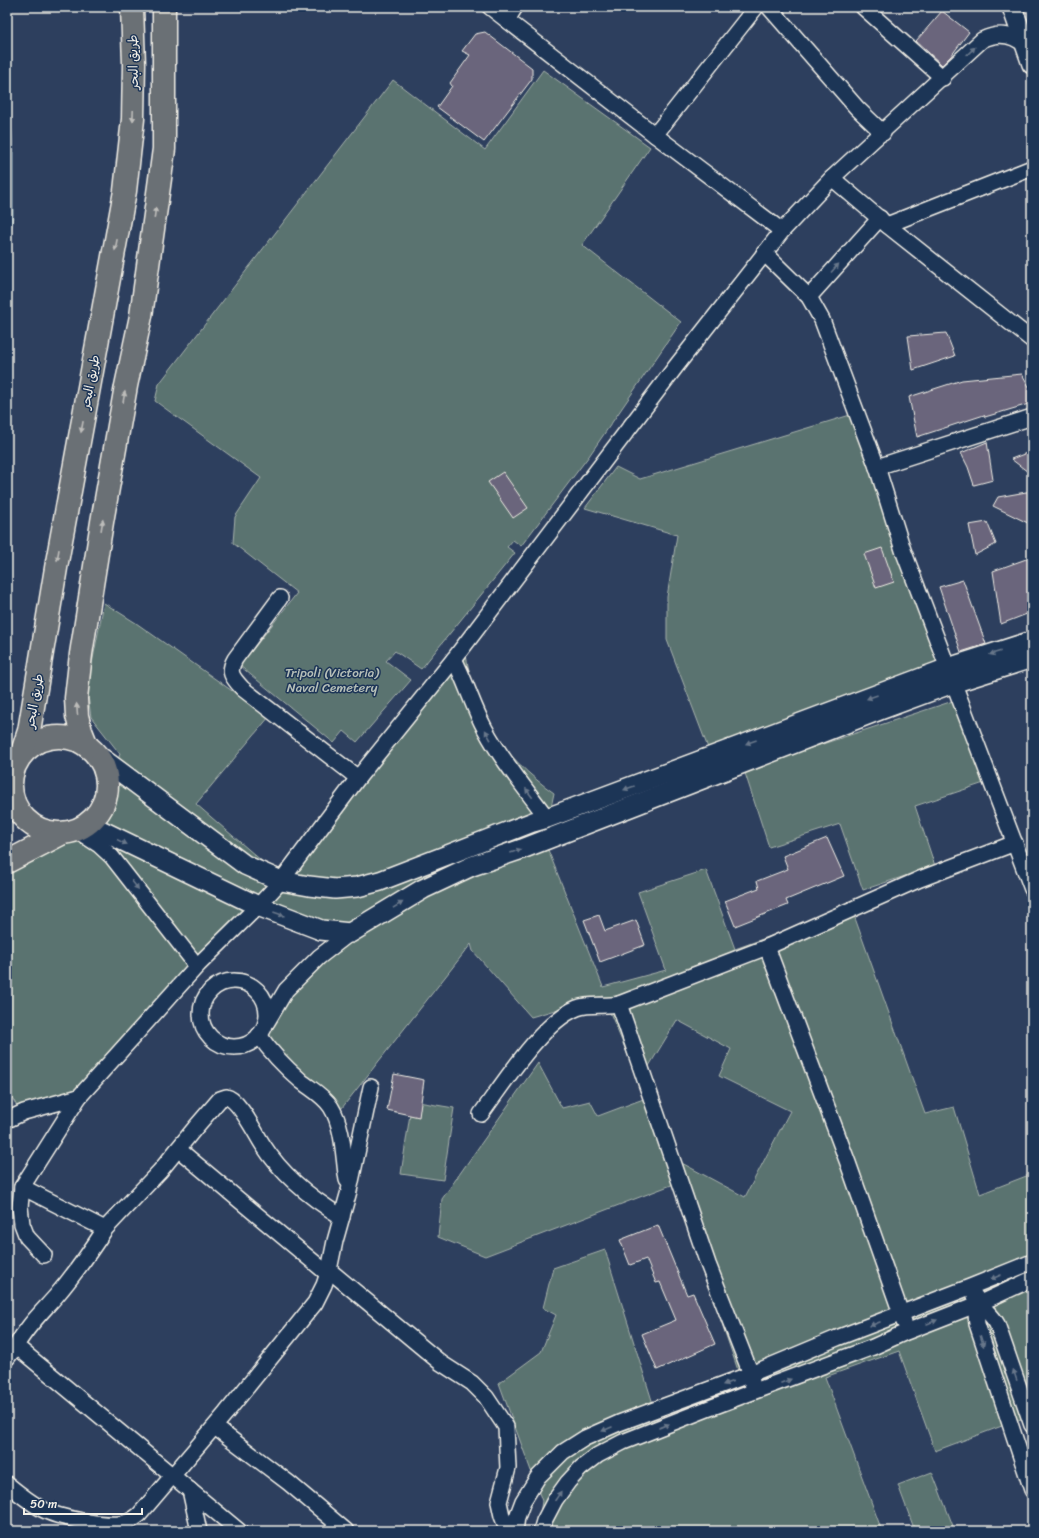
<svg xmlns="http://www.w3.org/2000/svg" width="1039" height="1538" viewBox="0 0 1039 1538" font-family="Sriracha,'Playpen Sans Arabic',sans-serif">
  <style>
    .green { fill: #5a736f; stroke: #a7b2ac; fill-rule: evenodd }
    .water { fill: #3f6a86; stroke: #87a0ad }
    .building { fill: #6b657b; stroke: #f4f1e8 }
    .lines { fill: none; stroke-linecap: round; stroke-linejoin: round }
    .minor-casing { stroke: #f4f1e8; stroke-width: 18 }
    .tertiary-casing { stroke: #f4f1e8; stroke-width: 22 }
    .trunk-casing { stroke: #f4f1e8; stroke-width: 25 }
    .minor { stroke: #1d3557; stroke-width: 15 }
    .tertiary { stroke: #1d3557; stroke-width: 19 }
    .trunk { stroke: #6b6f75; stroke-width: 22 }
    .oneway { fill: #68778a }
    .oneway2 { fill: #bdbdba }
    .labels { text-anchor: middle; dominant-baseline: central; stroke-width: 3; stroke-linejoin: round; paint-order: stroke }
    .street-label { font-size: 13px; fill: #f4f1e8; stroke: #1d3557 }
    .park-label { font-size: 13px; fill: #b6bfb8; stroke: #1d3557 }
  </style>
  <rect width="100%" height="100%" fill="#2d3f5e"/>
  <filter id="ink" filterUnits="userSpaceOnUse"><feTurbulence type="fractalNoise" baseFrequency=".025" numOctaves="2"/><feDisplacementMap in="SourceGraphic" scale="8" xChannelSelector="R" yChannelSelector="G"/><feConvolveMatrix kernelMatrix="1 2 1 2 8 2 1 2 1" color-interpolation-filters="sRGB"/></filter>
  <g filter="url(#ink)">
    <g class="green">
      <path d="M 543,70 L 650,147 L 582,245 L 681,322 L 589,456 L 521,546 L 513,540 L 507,547 L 515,553 L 421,669 L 395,651 L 386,661 L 411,680 L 357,742 L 344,731 L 334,743 L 240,666 L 297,593 L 233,543 L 235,517 L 261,478 L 155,401 L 159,384 L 393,80 L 485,150 Z"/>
      <path d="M 860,412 L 956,679 L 713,761 L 667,640 L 667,597 L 677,535 L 585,508 L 616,467 L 640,479 Z"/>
      <path d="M 104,603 L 136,623 L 269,717 L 196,804 L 278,875 L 466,655 C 476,716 503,757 554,793 L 544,840 L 603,987 L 666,970 L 638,892 L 706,870 L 735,949 L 851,907 L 925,1114 L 954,1107 L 980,1194 L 1029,1175 L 1032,1187 L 1032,1432 L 1026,1417 L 935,1451 L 899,1351 L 825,1377 L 882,1531 L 537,1531 L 542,1501 L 499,1383 L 541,1352 L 556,1315 L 543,1308 L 553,1268 L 605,1250 L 659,1423 L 741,1379 L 674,1184 L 485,1256 L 438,1237 L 442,1199 L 538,1063 L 562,1108 L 590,1101 L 598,1116 L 646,1098 L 603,996 L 531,1017 L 473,951 L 471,944 L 338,1113 L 262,1045 L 277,1014 L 298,981 L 335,941 L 251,902 L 74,1100 L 20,1112 L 7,1088 L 7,870 L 93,829 L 120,754 L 91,717 L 87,689 ZM 677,1020 L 731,1049 L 719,1076 L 790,1111 L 745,1197 L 678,1161 L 646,1071 Z"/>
      <path d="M 956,700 L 984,783 L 915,806 L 935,866 L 863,890 L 840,824 L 769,847 L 744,770 Z"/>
      <path d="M 412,1101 L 454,1108 L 443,1180 L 401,1174 Z"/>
      <path d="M 932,1472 L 955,1531 L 915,1531 L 898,1485 Z"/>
    </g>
    <path class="water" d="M 7,80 L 9,91 L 13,150 L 13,215 L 7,263 Z"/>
    <g class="building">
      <path d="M 942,11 L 969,32 L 951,56 L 942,65 L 916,41 Z"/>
      <path d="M 485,32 L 532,68 L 532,79 L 484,142 L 437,107 L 452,86 L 450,83 L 470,55 L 462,51 L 475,34 Z"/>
      <path d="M 946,333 L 955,356 L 913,370 L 908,336 Z"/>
      <path d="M 1022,374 L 1032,392 L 1032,403 L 985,417 L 984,415 L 917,437 L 909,397 L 962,380 Z"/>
      <path d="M 987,442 L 993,480 L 974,485 L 968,467 L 961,453 Z"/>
      <path d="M 1032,451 L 1032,475 L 1011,459 Z"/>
      <path d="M 503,472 L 528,508 L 513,518 L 488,482 Z"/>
      <path d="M 1032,491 L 1032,525 L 993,506 L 998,497 Z"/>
      <path d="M 987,522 L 996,544 L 975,555 L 969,525 Z"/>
      <path d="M 882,548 L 894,582 L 876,588 L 864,554 Z"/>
      <path d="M 1029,558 L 1032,568 L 1032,612 L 1001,624 L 993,571 Z"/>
      <path d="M 963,580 L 986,644 L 961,652 L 939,587 Z"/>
      <path d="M 827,838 L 844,876 L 786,900 L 788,905 L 735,926 L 725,901 L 759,888 L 757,881 L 788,869 L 783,856 Z"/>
      <path d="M 599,915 L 605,931 L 636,920 L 645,945 L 600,962 L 584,920 Z"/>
      <path d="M 394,1074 L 424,1080 L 419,1117 L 387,1110 Z"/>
      <path d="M 658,1225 L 687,1295 L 693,1293 L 715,1344 L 657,1370 L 642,1334 L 676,1320 L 660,1282 L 656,1283 L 646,1259 L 630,1265 L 620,1240 Z"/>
    </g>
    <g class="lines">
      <defs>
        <g id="minor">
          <path d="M 490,7 L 655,135 L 782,231"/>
          <path d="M 769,7 L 857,108 L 883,133"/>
          <path d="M 863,7 L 943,78"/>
          <path d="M 507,20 L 515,7"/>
          <path d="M 655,135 L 756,7"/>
          <path d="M 832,178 L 887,225 L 1032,340"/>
          <path d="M 887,225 L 1032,168"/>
          <path d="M 764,253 L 809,297 L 822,320 L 877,467 L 903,550 L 1032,889"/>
          <path d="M 809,297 L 880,218"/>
          <path d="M 877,467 L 1032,417"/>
          <path d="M 280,598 L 235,659 C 227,673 233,678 243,689 L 358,778"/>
          <path d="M 454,659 C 466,682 473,707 485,729 C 502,761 526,789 547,818"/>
          <path d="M 76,830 L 99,845 L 112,857 L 197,966"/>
          <path d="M 767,947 L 848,1163 L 904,1322"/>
          <circle cx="234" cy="1014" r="33"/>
          <path d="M 619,1004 L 708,1264 L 751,1374 L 752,1383"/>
          <path d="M 267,1022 L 286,990 L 319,957 L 350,933"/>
          <path d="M 259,1035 C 271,1053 285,1067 301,1081 C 311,1089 324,1096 331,1107 C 344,1128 343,1157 347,1180"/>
          <path d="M 481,1114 C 503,1084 543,1021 577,1008 C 590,1003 605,1007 619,1004 L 767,947 L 920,879 L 1015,843"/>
          <path d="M 7,1120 L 24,1112 L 79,1097"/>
          <path d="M 178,1149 L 328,1274"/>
          <path d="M 22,1187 L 105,1229 C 90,1252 74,1275 56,1296 C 42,1312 27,1326 16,1346 L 239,1531"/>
          <path d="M 105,1229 L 160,1171 L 195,1128 L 220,1099 L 226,1097 C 239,1099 255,1133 263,1145 C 282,1175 312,1199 342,1217"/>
          <path d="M 44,1255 L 27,1237 L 22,1224 L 20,1207 L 22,1187 L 79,1097 L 197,966 L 258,906 L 281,881 L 358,778 L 454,659 L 677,365 L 782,231 L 832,178 L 982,40 C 998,32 1013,34 1026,46"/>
          <path d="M 329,1270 L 441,1363 L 472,1383 L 486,1397 L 506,1427 L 508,1468 L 499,1502 L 502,1516 L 508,1531"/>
          <path d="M 975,1296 C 980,1307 991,1313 997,1324 L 1032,1425"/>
          <path d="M 978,1304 L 976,1314 L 977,1324 L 1032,1490"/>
          <path d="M 7,1358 L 16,1346"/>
          <path d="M 215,1427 L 289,1483 L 346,1531"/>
          <path d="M 7,1484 C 18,1493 29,1502 42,1509 C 58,1518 102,1526 120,1524 C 128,1523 134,1519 139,1515 L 226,1413 L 315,1303 L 324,1285 L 329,1270 L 335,1241 L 349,1191 L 371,1087"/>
          <path d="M 190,1490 L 199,1531"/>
          <path d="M 515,1531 L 517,1517 L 523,1501 L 538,1477 L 563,1452 L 585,1438 L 619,1423 L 751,1374 L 837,1338 L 970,1287 L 1032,1262"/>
          <path d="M 541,1531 L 544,1521 L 555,1500 L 568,1482 L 581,1468 L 598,1455 L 623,1442 L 707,1409 L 873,1347 L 906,1332 L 978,1304 L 1032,1279"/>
        </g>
        <g id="tertiary">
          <path d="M 1012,7 L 1032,64"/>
          <path d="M 95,753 L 245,865 L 281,881 L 309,886 L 335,889 L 357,887 L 380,881 L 533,822 L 547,818 L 948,668 L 1032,641"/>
          <path d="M 88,824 L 258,906 L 321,930 L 350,933 L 423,889 L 472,866 L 522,849 L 880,710 L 953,683 L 1032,658"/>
        </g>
        <g id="trunk">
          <circle cx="59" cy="785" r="48"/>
          <path d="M 87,746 L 81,731 L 77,716 L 76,698 L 81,654 L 102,522 L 126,386 L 141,316 L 159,186 L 164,149 L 164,7"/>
          <path d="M 21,755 L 29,731 L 57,562 L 125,191 L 133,119 L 134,64 L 132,7"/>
          <path d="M 7,862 L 61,834"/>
        </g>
      </defs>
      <use href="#minor" class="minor-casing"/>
      <use href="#tertiary" class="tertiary-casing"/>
      <use href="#trunk" class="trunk-casing"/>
      <use href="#minor" class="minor"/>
      <use href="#tertiary" class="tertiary"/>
      <use href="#trunk" class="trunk"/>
    </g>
    <defs><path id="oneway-solid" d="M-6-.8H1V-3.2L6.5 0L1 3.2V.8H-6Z"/></defs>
    <g class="oneway">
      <use href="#oneway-solid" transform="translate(971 51) rotate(-44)"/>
      <use href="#oneway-solid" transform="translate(835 268) rotate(-48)"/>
      <use href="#oneway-solid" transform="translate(995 653) rotate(162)"/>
      <use href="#oneway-solid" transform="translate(872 697) rotate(160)"/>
      <use href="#oneway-solid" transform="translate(488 735) rotate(-119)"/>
      <use href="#oneway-solid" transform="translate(751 742) rotate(160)"/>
      <use href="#oneway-solid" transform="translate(629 788) rotate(160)"/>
      <use href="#oneway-solid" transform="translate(529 793) rotate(-127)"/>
      <use href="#oneway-solid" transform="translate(122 842) rotate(26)"/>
      <use href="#oneway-solid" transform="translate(516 851) rotate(-19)"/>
      <use href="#oneway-solid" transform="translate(135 885) rotate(52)"/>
      <use href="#oneway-solid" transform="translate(398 905) rotate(-31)"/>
      <use href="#oneway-solid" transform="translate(279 914) rotate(20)"/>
      <use href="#oneway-solid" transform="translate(996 1277) rotate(157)"/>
      <use href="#oneway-solid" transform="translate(932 1322) rotate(-22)"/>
      <use href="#oneway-solid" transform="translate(875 1324) rotate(159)"/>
      <use href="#oneway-solid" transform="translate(982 1341) rotate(72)"/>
      <use href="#oneway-solid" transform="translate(1015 1375) rotate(-109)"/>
      <use href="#oneway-solid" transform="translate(786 1381) rotate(-21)"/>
      <use href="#oneway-solid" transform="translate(728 1383) rotate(160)"/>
      <use href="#oneway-solid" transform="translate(664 1426) rotate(-22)"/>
      <use href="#oneway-solid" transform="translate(607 1429) rotate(157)"/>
      <use href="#oneway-solid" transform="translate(558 1496) rotate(-56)"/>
    </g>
    <g class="oneway2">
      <use href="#oneway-solid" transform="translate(133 116) rotate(92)"/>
      <use href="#oneway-solid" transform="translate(155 213) rotate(-83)"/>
      <use href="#oneway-solid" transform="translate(116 245) rotate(101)"/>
      <use href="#oneway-solid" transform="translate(124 397) rotate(-80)"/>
      <use href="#oneway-solid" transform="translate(82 427) rotate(101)"/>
      <use href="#oneway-solid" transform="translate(102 525) rotate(-81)"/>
      <use href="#oneway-solid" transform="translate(58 555) rotate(100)"/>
      <use href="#oneway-solid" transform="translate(77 709) rotate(-95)"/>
    </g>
  </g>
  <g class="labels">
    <g class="street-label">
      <text transform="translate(133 62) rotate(-91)">طريق البحر</text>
      <text transform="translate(90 382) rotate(-79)">طريق البحر</text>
      <text transform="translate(34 701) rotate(-80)">طريق البحر</text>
    </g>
    <g class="park-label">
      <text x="332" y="672">Tripoli (Victoria)<tspan x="332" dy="15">Naval Cemetery</tspan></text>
    </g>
  </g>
  <rect width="1039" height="1538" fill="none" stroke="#1d3557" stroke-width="24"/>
  <rect x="12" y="12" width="1015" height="1514" fill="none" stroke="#f4f1e8" stroke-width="1.5" filter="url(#ink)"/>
  <path d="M24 1508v6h118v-6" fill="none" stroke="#f4f1e8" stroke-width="2"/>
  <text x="30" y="1508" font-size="12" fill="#f4f1e8" stroke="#1d3557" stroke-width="3" paint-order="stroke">50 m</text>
</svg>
